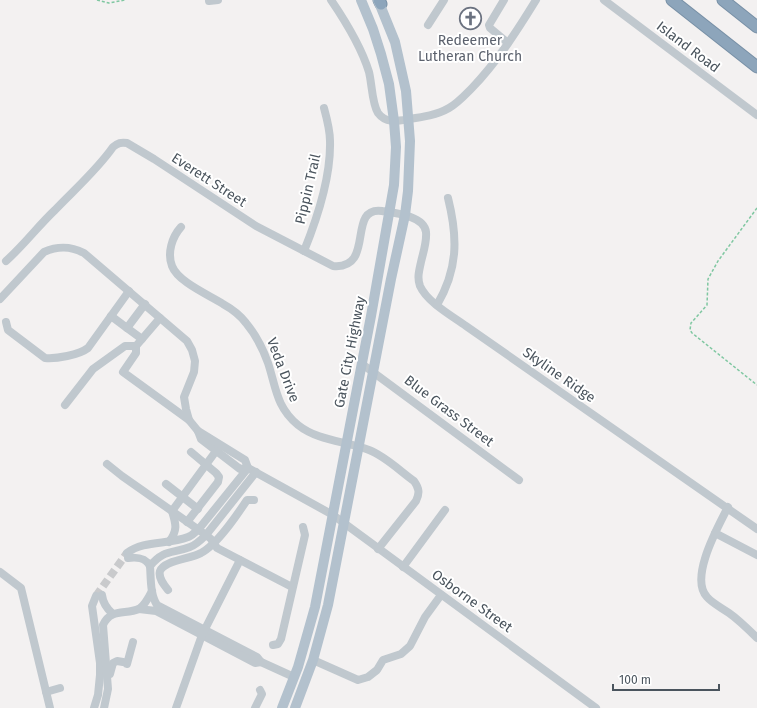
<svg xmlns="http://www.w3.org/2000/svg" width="757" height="708" viewBox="0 0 757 708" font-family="'Fira Sans',sans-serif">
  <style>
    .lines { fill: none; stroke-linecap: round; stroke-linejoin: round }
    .minor-tunnel { stroke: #c9cacc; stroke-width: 8; stroke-dasharray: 8 4; stroke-linecap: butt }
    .highway-casing { stroke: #7890a6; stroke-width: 13 }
    .path { stroke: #7fc7a1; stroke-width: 1.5; stroke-dasharray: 3 2; stroke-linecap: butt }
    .minor { stroke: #c0c8ce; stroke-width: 8 }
    .major { stroke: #b3c1cd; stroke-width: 10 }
    .highway { stroke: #8da5bb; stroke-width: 11 }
    .labels { text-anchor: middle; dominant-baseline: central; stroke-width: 4; stroke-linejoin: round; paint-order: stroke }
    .worship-label { font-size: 14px; fill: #5b616d; stroke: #fff }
    .street-label { font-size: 14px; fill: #4a545d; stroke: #fff }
  </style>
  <rect width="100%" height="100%" fill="#f3f1f1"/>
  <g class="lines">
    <path class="minor-tunnel" d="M 96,596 L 127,553"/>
    <defs>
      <g id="highway">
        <path d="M 379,0 L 381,4"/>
        <path d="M 672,0 L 757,67"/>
        <path d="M 723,0 L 757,27"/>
      </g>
    </defs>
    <use href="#highway" class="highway-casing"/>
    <g class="path">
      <path d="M 97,0 L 109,3 L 125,0"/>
      <path d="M 757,208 L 718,261 L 708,279 L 707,305 L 691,323 L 690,330 L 692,333 L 757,385"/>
    </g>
    <g class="minor">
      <path d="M 331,0 C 346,22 361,46 369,72 C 372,84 372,104 378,113 C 386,124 398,121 409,119 C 423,117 437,115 449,108 C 458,103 465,95 472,88 C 497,62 517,31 536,0"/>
      <path d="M 504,0 L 489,25 L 490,28 L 508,43"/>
      <path d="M 604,0 L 757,115"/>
      <path d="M 209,1 L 218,0"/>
      <path d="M 428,25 L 444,0"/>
      <path d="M 181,227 C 172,237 167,253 172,266 C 178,282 209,295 223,304 C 232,309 240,315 246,323 C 256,335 263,349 268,363 C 276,387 276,407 298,425 C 318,441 345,441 369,450 C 385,456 400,471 414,481 C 419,488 420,493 416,501 L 378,549"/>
      <path d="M 304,251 C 317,219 331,176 330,141 C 330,130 327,119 324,108"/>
      <path d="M 6,261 C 24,245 38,226 55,210 C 74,190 97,170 113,147 C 118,143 121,142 127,143 L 154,159 L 256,226 L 333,266 C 376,270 346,206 382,211 C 396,213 424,216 426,232 C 427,242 423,253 421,262 C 419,271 417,278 420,286 C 427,302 452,316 466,326 L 757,529"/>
      <path d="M 0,299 L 44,252 C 58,246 70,246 84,253 L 187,341 L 192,350 L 195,361 L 194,372 L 184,397 L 186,409 L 189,420 L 198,431 L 201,439 L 240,469 L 248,468"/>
      <path d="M 437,305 C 458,269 458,238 448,198"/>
      <path d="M 111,316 L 127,328 L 145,304"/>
      <path d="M 160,318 L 136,346 L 136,353 L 123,372 L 189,420"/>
      <path d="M 6,322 L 8,330 L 45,358 C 56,359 79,355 88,348 L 129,291"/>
      <path d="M 127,328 L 142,339"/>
      <path d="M 362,364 L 519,480"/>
      <path d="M 65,405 L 93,369 L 125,346 L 136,346"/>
      <path d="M 198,431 L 245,460 L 248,468 L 333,515 L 596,708"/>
      <path d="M 107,464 L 122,476 L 206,535 L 211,539 L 217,548 L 292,587"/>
      <path d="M 256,472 L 206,535 C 201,540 196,545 190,547 C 172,554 164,549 150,566 C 151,579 150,594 157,605 L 257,657 L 261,662"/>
      <path d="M 166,484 L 198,509"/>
      <path d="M 728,507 C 718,527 689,578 707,597 C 712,603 722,608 729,613 C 739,620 748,629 757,638"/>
      <path d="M 187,522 L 218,482 L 219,477 L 216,473 L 191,452"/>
      <path d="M 715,533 L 757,555"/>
      <path d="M 169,542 C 178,530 176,524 172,511 L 216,451"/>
      <path d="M 127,553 C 144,540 168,545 188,537 C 192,536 195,532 198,530 L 248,468"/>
      <path d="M 128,558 C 136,557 145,557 150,566"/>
      <path d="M 403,567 L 445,510"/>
      <path d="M 0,572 L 21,588 L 50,708"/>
      <path d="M 168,590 C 164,585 158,578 160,571 C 164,560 191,559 201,553 C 217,545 237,515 247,500 L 254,500"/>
      <path d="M 102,595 C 103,604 107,609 113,614"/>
      <path d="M 139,609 L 156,611 L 255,663 L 261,662 L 294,677"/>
      <path d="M 273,645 L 278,644 L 281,639 L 305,535 L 303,527"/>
      <path d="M 313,660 L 358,680 L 368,677 L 377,670 L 383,660 L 401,654 L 410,646 L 425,617 L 441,595"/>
      <path d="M 127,664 L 133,642"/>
      <path d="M 110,674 L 113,663 L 117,661 L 123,662"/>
      <path d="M 46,692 L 60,688"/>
      <path d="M 94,708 L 98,695 L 100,675 L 100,663 L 92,606 L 96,596"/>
      <path d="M 104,708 L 108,689 L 103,625 C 111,608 125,615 139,609 C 145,605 149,597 152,591"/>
      <path d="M 176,708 L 202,635 L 240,560"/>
      <path d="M 255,708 L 262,694 L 260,690"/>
    </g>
    <g class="major">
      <path d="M 282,708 L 298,667 L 315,607 L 371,316 L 394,185 L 396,147 L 394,121 L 389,84 L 381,54 L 373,29 L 361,0"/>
      <path d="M 295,708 L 313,660 L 328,605 L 391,279 L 405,215 L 408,191 L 410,141 L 406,91 L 395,42 L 378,0"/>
    </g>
    <use href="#highway" class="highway"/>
  </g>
  <defs>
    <symbol id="church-ring" viewBox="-11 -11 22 22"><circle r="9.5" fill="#fff" stroke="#6b7280" stroke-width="1.5"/><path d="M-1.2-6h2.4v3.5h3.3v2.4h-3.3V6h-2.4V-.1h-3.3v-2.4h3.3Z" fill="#6b7280"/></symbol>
  </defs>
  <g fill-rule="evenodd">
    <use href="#church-ring" x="458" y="6" width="25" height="25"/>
  </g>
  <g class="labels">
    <g class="worship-label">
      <text x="470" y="40">Redeemer<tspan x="470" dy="16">Lutheran Church</tspan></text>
    </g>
    <g class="street-label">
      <text transform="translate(688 47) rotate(37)">Island Road</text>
      <text transform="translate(209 180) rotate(33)">Everett Street</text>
      <text transform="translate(308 189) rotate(-77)">Pippin Trail</text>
      <text transform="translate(350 352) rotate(-79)">Gate City Highway</text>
      <text transform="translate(283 370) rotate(69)">Veda Drive</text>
      <text transform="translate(559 375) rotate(35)">Skyline Ridge</text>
      <text transform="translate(449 411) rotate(37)">Blue Grass Street</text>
      <text transform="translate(472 601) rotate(36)">Osborne Street</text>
    </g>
  </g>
  <path d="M613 684v6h106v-6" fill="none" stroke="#4a545d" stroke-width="2"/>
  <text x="619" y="684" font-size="12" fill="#4a545d" stroke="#ffffff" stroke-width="3" paint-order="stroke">100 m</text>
</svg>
